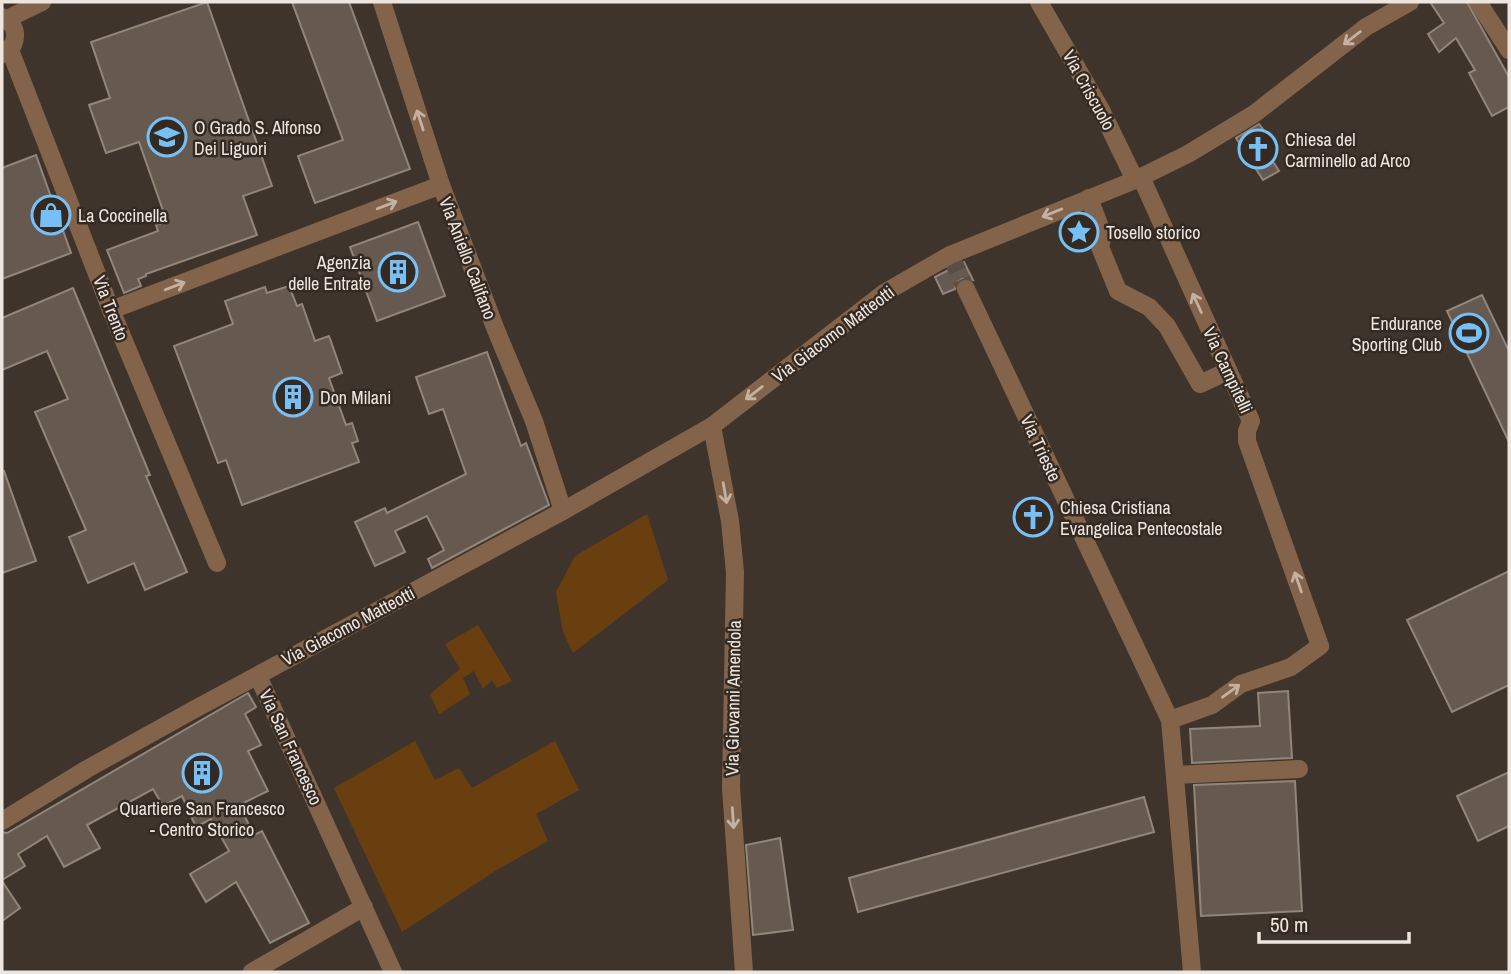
<svg xmlns="http://www.w3.org/2000/svg" width="1511" height="974" viewBox="0 0 1511 974" font-family="'Archivo Narrow',sans-serif">
  <style>
    .green { fill: #6a3f10 }
    .building { fill: #665a50; stroke: #92867b; stroke-width: 2 }
    .lines { fill: none; stroke-linecap: round; stroke-linejoin: round }
    .minor-tunnel { stroke: #594f46; stroke-width: 18; stroke-dasharray: 18 9; stroke-linecap: butt }
    .minor { stroke: #83644a; stroke-width: 18 }
    .oneway { stroke: #c3b2a4 }
    .labels { text-anchor: middle; dominant-baseline: central; stroke-width: 5; stroke-linejoin: round; paint-order: stroke }
    .street-label { font-size: 18px; fill: #ede6e0; stroke: #352a22 }
    .poi-label { font-size: 18px; fill: #ede6e0; stroke: #352a22; text-anchor: start }
  </style>
  <rect width="100%" height="100%" fill="#3f342b"/>
  <g class="green">
    <path d="M 647,514 L 668,580 L 573,653 L 563,632 L 556,592 L 575,556 Z"/>
    <path d="M 478,625 L 512,681 L 497,688 L 492,680 L 483,689 L 474,671 L 463,678 L 470,694 L 439,714 L 430,694 L 460,669 L 445,644 Z"/>
    <path d="M 415,741 L 435,780 L 459,768 L 472,788 L 555,741 L 579,790 L 536,814 L 548,841 L 497,870 L 402,932 L 334,788 Z"/>
  </g>
  <g class="building">
    <path d="M 207,2 L 272,186 L 243,196 L 257,235 L 146,274 L 146,276 L 138,279 L 141,286 L 124,293 L 107,250 L 158,231 L 156,225 L 167,222 L 139,142 L 106,153 L 89,105 L 110,98 L 91,42 Z"/>
    <path d="M 292,2 L 349,2 L 410,169 L 315,203 L 298,156 L 343,140 Z"/>
    <path d="M 1430,2 L 1467,2 L 1509,77 L 1509,107 L 1492,116 L 1469,73 L 1475,70 L 1456,38 L 1439,52 L 1428,34 L 1444,23 Z"/>
    <path d="M 1259,124 L 1277,147 L 1267,152 L 1279,171 L 1263,180 L 1236,138 Z"/>
    <path d="M 36,155 L 71,253 L 2,279 L 2,168 Z"/>
    <path d="M 418,222 L 445,296 L 377,321 L 350,247 Z"/>
    <path d="M 964,262 L 973,280 L 962,279 L 956,283 L 955,289 L 943,294 L 935,277 Z"/>
    <path d="M 289,286 L 297,306 L 302,304 L 315,341 L 329,336 L 342,373 L 329,378 L 346,425 L 352,423 L 358,441 L 352,443 L 359,462 L 242,505 L 226,460 L 218,463 L 174,346 L 233,324 L 225,301 L 265,287 L 267,293 Z"/>
    <path d="M 73,288 L 150,475 L 146,476 L 187,572 L 145,590 L 134,563 L 88,583 L 69,537 L 86,530 L 35,412 L 68,399 L 47,351 L 2,370 L 2,318 Z"/>
    <path d="M 1482,295 L 1509,351 L 1509,442 L 1447,311 Z"/>
    <path d="M 487,352 L 521,446 L 526,443 L 549,505 L 432,568 L 428,559 L 444,550 L 427,516 L 395,531 L 405,552 L 375,566 L 355,522 L 385,508 L 387,513 L 466,474 L 443,409 L 429,414 L 416,377 Z"/>
    <path d="M 2,471 L 4,471 L 36,561 L 2,573 Z"/>
    <path d="M 1509,571 L 1509,685 L 1452,712 L 1407,620 Z"/>
    <path d="M 1288,691 L 1292,758 L 1192,763 L 1190,729 L 1260,726 L 1258,693 Z"/>
    <path d="M 248,693 L 256,707 L 245,714 L 261,745 L 248,751 L 268,791 L 239,805 L 254,835 L 262,831 L 309,923 L 270,943 L 236,882 L 206,902 L 190,874 L 229,851 L 211,819 L 196,827 L 182,796 L 163,806 L 153,789 L 87,825 L 100,848 L 64,867 L 47,836 L 18,854 L 25,866 L 2,880 L 2,832 L 7,833 Z"/>
    <path d="M 1509,772 L 1509,826 L 1478,841 L 1457,796 Z"/>
    <path d="M 1295,781 L 1302,911 L 1201,916 L 1194,785 Z"/>
    <path d="M 1144,797 L 1154,832 L 858,912 L 849,878 Z"/>
    <path d="M 780,838 L 793,930 L 753,935 L 746,845 Z"/>
    <path d="M 2,881 L 20,908 L 2,921 Z"/>
  </g>
  <g class="lines">
    <path class="minor-tunnel" d="M 950,255 L 966,289"/>
    <g class="minor">
      <path d="M 382,2 L 441,185 L 496,330 L 534,421 L 563,511"/>
      <path d="M 1039,2 L 1101,110 L 1135,180"/>
      <path d="M 1478,2 L 1509,50"/>
      <path d="M 2,17 C 14,22 18,33 13,45 L 2,54"/>
      <path d="M 7,19 L 42,2"/>
      <path d="M 10,50 L 111,310 L 217,563"/>
      <path d="M 1141,177 L 1251,421 L 1247,431 L 1247,441 L 1320,646 L 1291,667 L 1241,684 L 1212,705 L 1170,720"/>
      <path d="M 1089,198 L 1103,235 L 1100,247 L 1118,291 L 1149,307 L 1167,326 L 1200,384 L 1228,371"/>
      <path d="M 966,289 L 1170,720 L 1192,972"/>
      <path d="M 111,310 L 441,185"/>
      <path d="M 712,426 L 730,521 L 735,572 L 731,788 L 744,972"/>
      <path d="M 258,676 L 393,972"/>
      <path d="M 1175,775 L 1299,769"/>
      <path d="M 2,821 L 87,769 L 195,709 L 563,511 L 712,426 L 884,293 L 950,255 L 1135,180 L 1188,154 L 1254,114 L 1366,27 L 1410,2"/>
      <path d="M 252,972 L 364,907"/>
    </g>
  </g>
  <defs><path id="oneway-shaft" d="M-6 0H5M1.5-3L5.5 0L1.5 3" fill="none" stroke-width="1.6" stroke-linecap="round" stroke-linejoin="round" transform="scale(1.75)"/></defs>
  <g class="oneway">
    <use href="#oneway-shaft" transform="translate(1352 38) rotate(142)"/>
    <use href="#oneway-shaft" transform="translate(420 120) rotate(-108)"/>
    <use href="#oneway-shaft" transform="translate(387 205) rotate(-21)"/>
    <use href="#oneway-shaft" transform="translate(1052 213) rotate(158)"/>
    <use href="#oneway-shaft" transform="translate(175 286) rotate(-21)"/>
    <use href="#oneway-shaft" transform="translate(1197 303) rotate(-115)"/>
    <use href="#oneway-shaft" transform="translate(754 393) rotate(142)"/>
    <use href="#oneway-shaft" transform="translate(725 493) rotate(80)"/>
    <use href="#oneway-shaft" transform="translate(1298 582) rotate(-109)"/>
    <use href="#oneway-shaft" transform="translate(1231 691) rotate(-36)"/>
    <use href="#oneway-shaft" transform="translate(733 818) rotate(86)"/>
  </g>
  <defs>
    <symbol id="school-ring" viewBox="-11 -11 22 22"><circle r="9.5" fill="#352a22" stroke="#76c0f7" stroke-width="1.5"/><path d="M0-5L7-2L0 1L-7-2ZM-4 1L0 2.5L4 1V4Q0 6-4 4Z" fill="#76c0f7"/></symbol>
    <symbol id="church-ring" viewBox="-11 -11 22 22"><circle r="9.5" fill="#352a22" stroke="#76c0f7" stroke-width="1.5"/><path d="M-1.2-6h2.4v3.5h3.3v2.4h-3.3V6h-2.4V-.1h-3.3v-2.4h3.3Z" fill="#76c0f7"/></symbol>
    <symbol id="shop-ring" viewBox="-11 -11 22 22"><circle r="9.5" fill="#352a22" stroke="#76c0f7" stroke-width="1.5"/><path d="M-5-2.5h2.3a2.7 3.5 0 0 1 5.4 0H5L5.5 6h-11ZM-1.5-2.5h3a1.5 2.3 0 0 0-3 0Z" fill="#76c0f7"/></symbol>
    <symbol id="sight-ring" viewBox="-11 -11 22 22"><circle r="9.5" fill="#352a22" stroke="#76c0f7" stroke-width="1.5"/><path d="M0-6L1.8-2.2L6-1.7L2.9 1.2L3.7 5.4L0 3.3L-3.7 5.4L-2.9 1.2L-6-1.7L-1.8-2.2Z" fill="#76c0f7"/></symbol>
    <symbol id="building-ring" viewBox="-11 -11 22 22"><circle r="9.5" fill="#352a22" stroke="#76c0f7" stroke-width="1.5"/><path d="M-4-6H4V6H1V3H-1V6H-4ZM-2.5-4.3h1.7v1.8h-1.7ZM.8-4.3h1.7v1.8H.8ZM-2.5-1h1.7V.8h-1.7ZM.8-1h1.7V.8H.8Z" fill="#76c0f7"/></symbol>
    <symbol id="stadium-ring" viewBox="-11 -11 22 22"><circle r="9.5" fill="#352a22" stroke="#76c0f7" stroke-width="1.5"/><path d="M0-5a6.5 5 0 1 0 0 10a6.5 5 0 1 0 0-10ZM-3.5-1.8h7v3.6h-7Z" fill="#76c0f7"/></symbol>
  </defs>
  <g fill-rule="evenodd">
    <use href="#school-ring" x="145" y="115" width="44" height="44"/>
    <use href="#church-ring" x="1236" y="127" width="44" height="44"/>
    <use href="#shop-ring" x="29" y="193" width="44" height="44"/>
    <use href="#sight-ring" x="1057" y="210" width="44" height="44"/>
    <use href="#building-ring" x="376" y="250" width="44" height="44"/>
    <use href="#stadium-ring" x="1447" y="311" width="44" height="44"/>
    <use href="#building-ring" x="271" y="375" width="44" height="44"/>
    <use href="#church-ring" x="1011" y="495" width="44" height="44"/>
    <use href="#building-ring" x="180" y="751" width="44" height="44"/>
  </g>
  <g class="labels">
    <g class="street-label">
      <text transform="translate(1089 90) rotate(61)">Via Criscuolo</text>
      <text transform="translate(468 258) rotate(69)">Via Aniello Califano</text>
      <text transform="translate(111 308) rotate(69)">Via Trento</text>
      <text transform="translate(833 334) rotate(-37)">Via Giacomo Matteotti</text>
      <text transform="translate(1228 370) rotate(65)">Via Campitelli</text>
      <text transform="translate(1041 448) rotate(65)">Via Trieste</text>
      <text transform="translate(348 626) rotate(-28)">Via Giacomo Matteotti</text>
      <text transform="translate(733 698) rotate(-89)">Via Giovanni Amendola</text>
      <text transform="translate(291 747) rotate(65)">Via San Francesco</text>
    </g>
    <g class="poi-label">
      <text x="194" y="127">O Grado S. Alfonso<tspan x="194" dy="21">Dei Liguori</tspan></text>
      <text x="1285" y="139">Chiesa del<tspan x="1285" dy="21">Carminello ad Arco</tspan></text>
      <text x="78" y="215">La Coccinella</text>
      <text x="1106" y="232">Tosello storico</text>
      <text x="371" y="262" text-anchor="end">Agenzia<tspan x="371" dy="21">delle Entrate</tspan></text>
      <text x="1442" y="323" text-anchor="end">Endurance<tspan x="1442" dy="21">Sporting Club</tspan></text>
      <text x="320" y="397">Don Milani</text>
      <text x="1060" y="507">Chiesa Cristiana<tspan x="1060" dy="21">Evangelica Pentecostale</tspan></text>
      <text x="202" y="808" text-anchor="middle">Quartiere San Francesco<tspan x="202" dy="21">- Centro Storico</tspan></text>
    </g>
  </g>
  <rect width="1511" height="974" fill="none" stroke="#ede6e0" stroke-width="7"/>
  <path d="M1259 932v10h150v-10" fill="none" stroke="#ede6e0" stroke-width="3.5"/>
  <text x="1270" y="932" font-size="21" fill="#ede6e0" stroke="#352a22" stroke-width="5" paint-order="stroke">50 m</text>
</svg>
